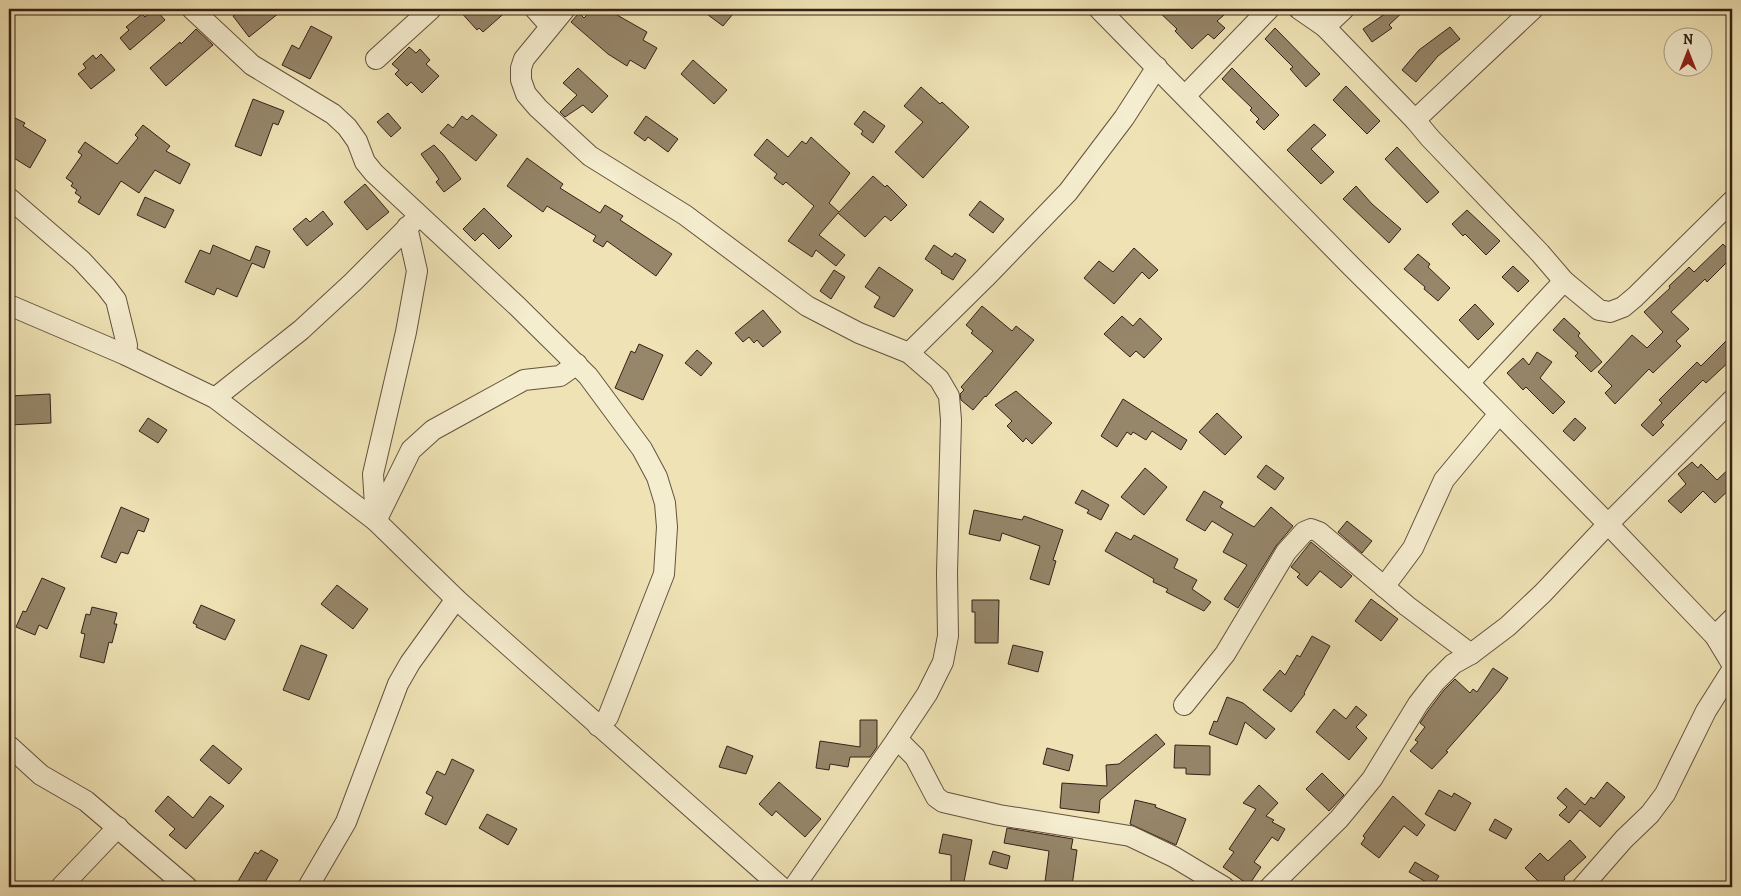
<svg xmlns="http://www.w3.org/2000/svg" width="1741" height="896" viewBox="0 0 1741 896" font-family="Alegreya,serif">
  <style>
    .building { fill: #96866a; stroke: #362118 }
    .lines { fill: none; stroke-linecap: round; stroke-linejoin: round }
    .minor-casing { stroke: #64523f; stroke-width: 22 }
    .minor { stroke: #f5edcf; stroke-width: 20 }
  </style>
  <rect width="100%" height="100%" fill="#efe3b5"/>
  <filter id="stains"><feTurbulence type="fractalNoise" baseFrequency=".004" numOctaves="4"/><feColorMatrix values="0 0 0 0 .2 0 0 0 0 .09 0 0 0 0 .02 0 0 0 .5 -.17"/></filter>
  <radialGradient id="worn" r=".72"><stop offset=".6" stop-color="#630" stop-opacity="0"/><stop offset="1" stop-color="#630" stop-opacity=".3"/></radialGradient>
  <g class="building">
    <path d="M 155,9 L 165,20 L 130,50 L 120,38 L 129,30 L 126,27 L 142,14 L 145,17 Z"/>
    <path d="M 242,9 L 284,9 L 249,37 L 233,16 Z"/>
    <path d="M 458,9 L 509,9 L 483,32 L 479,28 L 477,30 Z"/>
    <path d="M 593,9 L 622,9 L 617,15 L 647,32 L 643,40 L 657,48 L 645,69 L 630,60 L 627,66 L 608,54 L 571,22 L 579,13 L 584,18 Z"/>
    <path d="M 700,9 L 737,9 L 723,26 Z"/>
    <path d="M 1156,9 L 1231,9 L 1217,21 L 1225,28 L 1214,39 L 1208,34 L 1192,49 L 1175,31 L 1177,29 Z"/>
    <path d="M 1392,9 L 1406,9 L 1389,25 L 1392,28 L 1372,42 L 1363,29 Z"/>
    <path d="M 311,26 L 332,37 L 310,79 L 282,65 L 292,45 L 299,49 Z"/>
    <path d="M 1450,27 L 1460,39 L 1438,56 L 1416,82 L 1402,70 L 1419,50 Z"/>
    <path d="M 1275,28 L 1320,74 L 1306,87 L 1290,69 L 1293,67 L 1265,39 Z"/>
    <path d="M 196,29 L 213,45 L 166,86 L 150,68 L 180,42 L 181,44 Z"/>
    <path d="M 409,47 L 416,53 L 420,49 L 430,60 L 426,64 L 439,76 L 422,93 L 411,82 L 407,86 L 395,74 L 399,70 L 392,64 Z"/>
    <path d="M 101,54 L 115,70 L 91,89 L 78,74 L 86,68 L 83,64 L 93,55 L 96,59 Z"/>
    <path d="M 693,60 L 727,90 L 714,104 L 681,74 Z"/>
    <path d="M 578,68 L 608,96 L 592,113 L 583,105 L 565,117 L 560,112 L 577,95 L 563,83 Z"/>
    <path d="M 1232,68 L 1279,115 L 1264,130 L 1256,122 L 1259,119 L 1250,110 L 1252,108 L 1222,79 Z"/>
    <path d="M 1346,86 L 1380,121 L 1367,134 L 1333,100 Z"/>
    <path d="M 921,87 L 940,104 L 942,102 L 969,127 L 923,178 L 895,152 L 923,122 L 904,106 Z"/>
    <path d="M 253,99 L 284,111 L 278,125 L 273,123 L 261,156 L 235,146 Z"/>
    <path d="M 864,111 L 885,126 L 873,143 L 861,134 L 863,131 L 854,124 Z"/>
    <path d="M 388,113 L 401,128 L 391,137 L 377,122 Z"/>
    <path d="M 9,115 L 25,123 L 23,126 L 46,140 L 30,168 L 9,155 Z"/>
    <path d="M 472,115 L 497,135 L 476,161 L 440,133 L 448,124 L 453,128 L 462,116 L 467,120 Z"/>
    <path d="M 646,116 L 678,139 L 668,152 L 648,137 L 645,141 L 634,133 Z"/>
    <path d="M 1314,124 L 1326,135 L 1311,149 L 1334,172 L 1321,184 L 1287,150 Z"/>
    <path d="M 143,125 L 170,146 L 166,151 L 190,164 L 180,184 L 155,170 L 139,193 L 121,181 L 99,215 L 78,202 L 81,197 L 75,193 L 77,190 L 71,186 L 73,183 L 66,178 L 82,155 L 78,152 L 85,142 L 117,164 L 138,138 L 135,135 Z"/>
    <path d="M 811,137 L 850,173 L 829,203 L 839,212 L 873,176 L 885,187 L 887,185 L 907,205 L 891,221 L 885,216 L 865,237 L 838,213 L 819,235 L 845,255 L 836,266 L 816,250 L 812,257 L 788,241 L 814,206 L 786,182 L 783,185 L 774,178 L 777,174 L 754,155 L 767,139 L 788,157 L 802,141 L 806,144 Z"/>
    <path d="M 434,145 L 443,154 L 461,179 L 444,192 L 436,182 L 439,179 L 421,154 Z"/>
    <path d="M 1397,147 L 1439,192 L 1427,203 L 1385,159 Z"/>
    <path d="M 527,158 L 563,184 L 560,188 L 600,213 L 605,205 L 623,216 L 620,220 L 672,254 L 656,276 L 607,241 L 603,247 L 593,241 L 596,236 L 547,206 L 543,212 L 507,186 Z"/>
    <path d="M 365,184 L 389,212 L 367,230 L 344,202 Z"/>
    <path d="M 1356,186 L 1372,204 L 1401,229 L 1389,243 L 1343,199 Z"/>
    <path d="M 145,197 L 174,210 L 165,228 L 137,215 Z"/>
    <path d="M 980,201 L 1004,219 L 993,233 L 969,215 Z"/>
    <path d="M 484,208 L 512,236 L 499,249 L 483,233 L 475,241 L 463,229 Z"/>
    <path d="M 1467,210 L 1500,241 L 1486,255 L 1465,234 L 1463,236 L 1452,224 Z"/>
    <path d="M 323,211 L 333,224 L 307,246 L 293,229 L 306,218 L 310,222 Z"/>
    <path d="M 1723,244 L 1732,254 L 1732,257 L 1707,282 L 1705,279 L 1671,312 L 1689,329 L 1676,341 L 1681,346 L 1653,373 L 1649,369 L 1615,404 L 1605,393 L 1612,386 L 1598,372 L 1632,335 L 1647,348 L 1663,332 L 1644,312 L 1670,288 L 1669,286 L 1689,267 L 1694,272 Z"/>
    <path d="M 213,245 L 250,261 L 256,246 L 270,251 L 264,268 L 252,263 L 237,297 L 217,288 L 214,295 L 185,282 L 200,250 L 210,254 Z"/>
    <path d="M 934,245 L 952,257 L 955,253 L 966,260 L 953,280 L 941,273 L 942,271 L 925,259 Z"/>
    <path d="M 1134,248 L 1158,270 L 1149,279 L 1142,272 L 1114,304 L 1084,278 L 1099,261 L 1113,272 Z"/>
    <path d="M 1418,254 L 1430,264 L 1428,267 L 1450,288 L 1438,301 L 1424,289 L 1425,287 L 1404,269 Z"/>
    <path d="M 1513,266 L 1529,281 L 1518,292 L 1502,277 Z"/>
    <path d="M 879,267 L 913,290 L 894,317 L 874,307 L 880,297 L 865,287 Z"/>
    <path d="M 834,270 L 845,277 L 831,299 L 820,291 Z"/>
    <path d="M 1475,304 L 1494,324 L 1478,340 L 1459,320 Z"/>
    <path d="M 982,306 L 1012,331 L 1016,326 L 1034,340 L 986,397 L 985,396 L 973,410 L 961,400 L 960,394 L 964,390 L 961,387 L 993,351 L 971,333 L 973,331 L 966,325 Z"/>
    <path d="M 763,310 L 781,332 L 763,347 L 757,340 L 754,343 L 749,337 L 743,342 L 735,333 Z"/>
    <path d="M 1122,316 L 1133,326 L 1140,318 L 1162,339 L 1144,358 L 1136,351 L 1130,357 L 1104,334 Z"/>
    <path d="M 1564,318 L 1580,333 L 1578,336 L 1602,362 L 1591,372 L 1575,356 L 1578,353 L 1553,330 Z"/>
    <path d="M 1732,335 L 1732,359 L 1706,383 L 1703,380 L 1661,422 L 1664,425 L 1653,436 L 1641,425 L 1662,403 L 1659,400 L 1697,362 L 1701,366 Z"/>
    <path d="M 639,344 L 663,355 L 643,400 L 615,388 L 631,351 L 635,353 Z"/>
    <path d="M 697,350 L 712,363 L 701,376 L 685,363 Z"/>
    <path d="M 1537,352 L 1552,362 L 1540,378 L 1565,402 L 1553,414 L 1526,387 L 1523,390 L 1507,373 L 1523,358 L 1529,365 Z"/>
    <path d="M 1016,391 L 1052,423 L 1032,444 L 1026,438 L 1023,442 L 1007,426 L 1012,421 L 995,405 Z"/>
    <path d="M 50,394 L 51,423 L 9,425 L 9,396 Z"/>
    <path d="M 1123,399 L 1187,440 L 1181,450 L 1152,431 L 1146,440 L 1133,432 L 1131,435 L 1127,432 L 1117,447 L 1101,436 Z"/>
    <path d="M 1217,413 L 1242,437 L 1225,455 L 1199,432 Z"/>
    <path d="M 148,418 L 167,430 L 158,443 L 139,431 Z"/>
    <path d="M 1575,418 L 1586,428 L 1574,441 L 1563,431 Z"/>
    <path d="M 1692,462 L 1698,468 L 1701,464 L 1717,480 L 1732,466 L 1732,487 L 1715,503 L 1703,491 L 1681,513 L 1668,501 L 1686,484 L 1678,474 Z"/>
    <path d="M 1266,465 L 1284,478 L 1275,490 L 1257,477 Z"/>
    <path d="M 1145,468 L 1167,487 L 1144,515 L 1121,497 Z"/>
    <path d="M 1082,490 L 1109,505 L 1101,520 L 1087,513 L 1089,510 L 1075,503 Z"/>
    <path d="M 1204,491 L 1223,502 L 1220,507 L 1254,527 L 1271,507 L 1293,526 L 1276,546 L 1238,608 L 1224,599 L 1247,565 L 1223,552 L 1233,534 L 1212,521 L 1205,531 L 1186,520 Z"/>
    <path d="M 121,507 L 149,519 L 144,532 L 138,530 L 128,554 L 121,552 L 116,563 L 101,557 Z"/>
    <path d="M 974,510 L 1022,520 L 1024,516 L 1063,530 L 1053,560 L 1056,561 L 1049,585 L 1030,579 L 1040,546 L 1002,533 L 1000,541 L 969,534 Z"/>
    <path d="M 1347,521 L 1372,541 L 1362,553 L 1338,532 Z"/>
    <path d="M 1116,532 L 1131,540 L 1134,535 L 1178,559 L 1174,568 L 1197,580 L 1192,589 L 1211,602 L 1204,611 L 1166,592 L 1168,589 L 1153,582 L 1154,579 L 1105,551 Z"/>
    <path d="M 1311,542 L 1352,576 L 1341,588 L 1320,571 L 1307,586 L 1297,577 L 1300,574 L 1291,567 Z"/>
    <path d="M 42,578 L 65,588 L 47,629 L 39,625 L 35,635 L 16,627 L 23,611 L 26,612 Z"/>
    <path d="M 337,585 L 368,609 L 353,629 L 321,604 Z"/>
    <path d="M 1371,599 L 1398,619 L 1381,641 L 1355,621 Z"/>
    <path d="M 972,600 L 999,600 L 998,643 L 975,643 L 975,612 L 972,612 Z"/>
    <path d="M 201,605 L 235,620 L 225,640 L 196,627 L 197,625 L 193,623 Z"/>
    <path d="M 92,607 L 117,613 L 114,624 L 117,624 L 112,643 L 109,642 L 104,663 L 80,657 L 85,634 L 81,633 L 86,614 L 90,615 Z"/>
    <path d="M 1312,636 L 1330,646 L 1304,693 L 1305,694 L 1291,712 L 1263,690 L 1280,670 L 1285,675 L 1297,655 L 1300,657 Z"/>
    <path d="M 301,645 L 327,655 L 309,700 L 283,690 Z"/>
    <path d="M 1013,645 L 1043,652 L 1038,672 L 1008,664 Z"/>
    <path d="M 1493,668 L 1508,678 L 1499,691 L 1446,751 L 1448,752 L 1432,769 L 1410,751 L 1418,742 L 1415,740 L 1425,727 L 1420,723 L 1428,711 L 1444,690 L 1455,679 L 1470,693 L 1473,689 L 1477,692 Z"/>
    <path d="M 1227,697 L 1243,703 L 1275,729 L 1266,739 L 1245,722 L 1237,745 L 1209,734 L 1214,721 L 1217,722 Z"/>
    <path d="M 1356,706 L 1367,715 L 1356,727 L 1367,738 L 1349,760 L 1316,732 L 1334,709 L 1346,719 Z"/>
    <path d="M 860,720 L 877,720 L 877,747 L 870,757 L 850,757 L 848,767 L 830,764 L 829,770 L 816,768 L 820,741 L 860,747 Z"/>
    <path d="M 1156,734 L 1165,744 L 1100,800 L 1099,813 L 1060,808 L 1062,783 L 1107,786 L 1106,765 L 1119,764 Z"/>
    <path d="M 213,745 L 242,769 L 229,784 L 200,760 Z"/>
    <path d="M 1175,745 L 1210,746 L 1210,775 L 1186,774 L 1186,768 L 1174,768 Z"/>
    <path d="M 727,746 L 753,756 L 746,774 L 719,767 Z"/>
    <path d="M 1047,748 L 1073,755 L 1069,771 L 1043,764 Z"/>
    <path d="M 452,759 L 474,770 L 446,825 L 425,814 L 433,797 L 426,793 L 437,771 L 445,775 Z"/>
    <path d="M 1322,773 L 1344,795 L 1329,811 L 1306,789 Z"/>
    <path d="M 779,782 L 821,819 L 805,837 L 776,811 L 772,816 L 759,804 Z"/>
    <path d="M 1607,782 L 1625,797 L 1600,827 L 1580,810 L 1569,823 L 1559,815 L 1567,807 L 1557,798 L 1566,788 L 1585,805 L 1591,797 L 1594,799 Z"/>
    <path d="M 1259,785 L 1278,803 L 1266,816 L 1274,820 L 1272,822 L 1285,829 L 1278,841 L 1272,837 L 1254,862 L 1261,867 L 1249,885 L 1223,867 L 1234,852 L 1229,849 L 1256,809 L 1243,803 Z"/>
    <path d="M 1439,790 L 1452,797 L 1454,793 L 1471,803 L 1455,831 L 1425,814 Z"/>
    <path d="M 168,796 L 193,818 L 210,796 L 224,806 L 186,849 L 169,835 L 175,829 L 155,811 Z"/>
    <path d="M 1393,796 L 1425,825 L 1417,836 L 1404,826 L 1379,858 L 1361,844 L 1365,838 L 1363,836 Z"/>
    <path d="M 1135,800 L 1156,805 L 1155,807 L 1186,819 L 1176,845 L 1130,824 Z"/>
    <path d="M 487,814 L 517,829 L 508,845 L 479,828 Z"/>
    <path d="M 1495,819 L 1512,829 L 1506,839 L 1489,830 Z"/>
    <path d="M 1007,828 L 1073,839 L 1071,849 L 1077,850 L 1072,886 L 1045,882 L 1049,851 L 1004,843 Z"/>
    <path d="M 943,834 L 972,840 L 963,887 L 951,887 L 951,855 L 939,853 Z"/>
    <path d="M 1570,840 L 1586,857 L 1564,877 L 1565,879 L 1557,887 L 1544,887 L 1525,868 L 1540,853 L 1548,861 Z"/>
    <path d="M 261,850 L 278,860 L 262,887 L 245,887 L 237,883 L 255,852 L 258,854 Z"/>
    <path d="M 993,851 L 1010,856 L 1007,869 L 989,864 Z"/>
    <path d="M 1415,862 L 1439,876 L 1433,886 L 1409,872 Z"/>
  </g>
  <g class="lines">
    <defs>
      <g id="minor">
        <path d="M 192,9 L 252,65 L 333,114 L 347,127 L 357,141 L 365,162 L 374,173 L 517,306 L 588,376 L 642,449 L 657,477 L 665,503 L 667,527 L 664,574 L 608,717 L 598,726"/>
        <path d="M 535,9 L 550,26"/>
        <path d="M 565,9 L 524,59 L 521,68 L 521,80 L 526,94 L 538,108 L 590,156 L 685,215 L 807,306 L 859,333 L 909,353 L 939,379 L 949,396 L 951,420 L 947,573 L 948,636 L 943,662 L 927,694 L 897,739 L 794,887"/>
        <path d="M 1099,9 L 1351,266 L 1469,383 L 1608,524 L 1715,636 L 1732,664"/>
        <path d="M 1299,9 L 1325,27 L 1415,120 L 1430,138 L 1540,253 L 1564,281 L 1599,310 L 1610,312 L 1623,307 L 1635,297 L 1732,201"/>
        <path d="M 1325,27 L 1344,9"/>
        <path d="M 376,59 L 431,9"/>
        <path d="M 1185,96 L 1269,9"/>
        <path d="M 1415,120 L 1533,9"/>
        <path d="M 9,198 L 81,260 L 106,287 L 116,300 L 127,345 L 126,355"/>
        <path d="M 407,227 L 417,271 L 406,332 L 373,474 L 376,521 L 411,450 L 433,430 L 524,380 L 560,376 L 577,364"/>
        <path d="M 9,305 L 126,355 L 215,398 L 376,521 L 456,599 L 781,887"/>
        <path d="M 909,353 L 985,278 L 1068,192 L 1124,118 L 1157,67"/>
        <path d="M 1469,383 L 1564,281"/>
        <path d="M 215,398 L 301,330 L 353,282 L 415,220"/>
        <path d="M 1384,587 L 1413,548 L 1444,480 L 1499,414"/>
        <path d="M 1715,636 L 1732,619"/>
        <path d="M 1184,705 L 1225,654 L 1286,552 L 1304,532 L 1311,529 L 1319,532 L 1407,606 L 1471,654"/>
        <path d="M 897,739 L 915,757 L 936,797 L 943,802 L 999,815 L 1130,836 L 1174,857 L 1224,887"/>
        <path d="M 9,746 L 41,775 L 86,801 L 187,887"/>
        <path d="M 61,887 L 118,827"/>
        <path d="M 308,887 L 346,822 L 398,684 L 410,663 L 456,599"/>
        <path d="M 1270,887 L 1339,819 L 1372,779 L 1418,704 L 1435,682 L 1453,664 L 1471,654 L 1508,626 L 1543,593 L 1608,524 L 1732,400"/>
        <path d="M 1582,887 L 1624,839 L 1650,814 L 1665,794 L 1706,711 L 1730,673"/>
      </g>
    </defs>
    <use href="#minor" class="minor-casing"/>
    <use href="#minor" class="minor"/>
  </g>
  <rect width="1741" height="896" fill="none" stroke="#efe3b5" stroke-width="30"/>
  <rect x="10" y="10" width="1721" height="876" fill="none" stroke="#362118" stroke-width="2.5"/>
  <rect x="15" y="15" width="1711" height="866" fill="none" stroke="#362118"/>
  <g transform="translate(1688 52)"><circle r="24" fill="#f5edcf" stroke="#a99b86"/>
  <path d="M0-4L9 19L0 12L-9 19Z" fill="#8f2418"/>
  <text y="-8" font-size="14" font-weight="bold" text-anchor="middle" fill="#362118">N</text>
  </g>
  <rect width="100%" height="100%" filter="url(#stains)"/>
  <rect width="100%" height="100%" fill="url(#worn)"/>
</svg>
